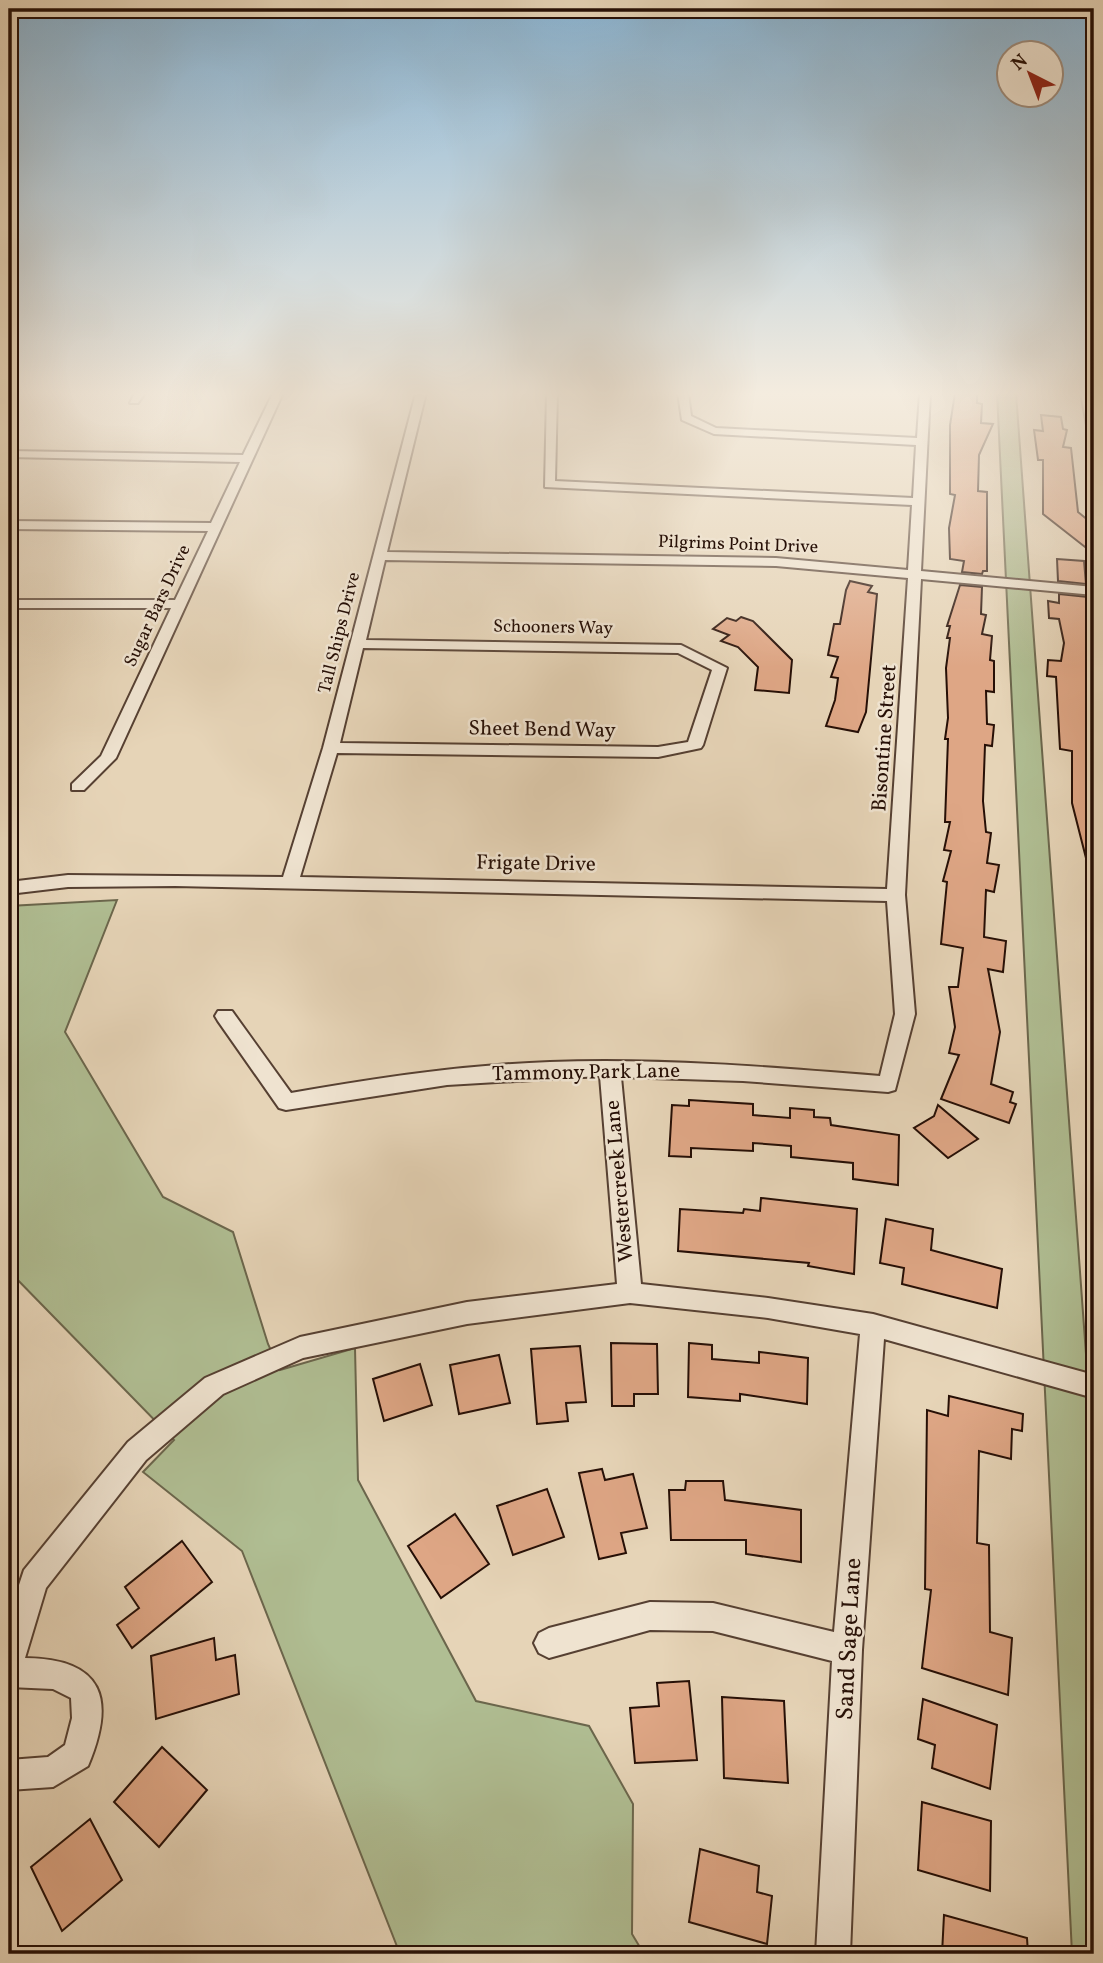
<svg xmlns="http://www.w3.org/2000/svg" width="1103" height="1963" viewBox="0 0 1103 1963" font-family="Vollkorn,serif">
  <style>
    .green { fill: #b0be93; stroke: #6b664c; stroke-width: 2 }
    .building { fill: #dea685; stroke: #260f06; stroke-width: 2 }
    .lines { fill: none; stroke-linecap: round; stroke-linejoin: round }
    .minor-casing { stroke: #564032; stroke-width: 4 }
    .minor { fill: #efe3d0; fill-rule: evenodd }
    .labels { text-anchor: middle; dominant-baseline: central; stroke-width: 5; stroke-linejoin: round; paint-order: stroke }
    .far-street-label { font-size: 18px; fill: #260f06; stroke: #efe3d0 }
    .street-label { font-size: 21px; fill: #260f06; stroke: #efe3d0 }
    .near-street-label { font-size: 24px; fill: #260f06; stroke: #efe3d0 }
  </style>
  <rect width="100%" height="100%" fill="#e6d4b7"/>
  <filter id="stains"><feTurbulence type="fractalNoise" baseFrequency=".00286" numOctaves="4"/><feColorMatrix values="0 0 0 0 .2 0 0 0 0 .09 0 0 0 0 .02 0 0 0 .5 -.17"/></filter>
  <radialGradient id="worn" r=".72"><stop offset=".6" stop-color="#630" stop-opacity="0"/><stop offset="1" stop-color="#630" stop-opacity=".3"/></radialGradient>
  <g class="green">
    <path d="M 997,393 L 1016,393 L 1094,1464 L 1094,1954 L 1072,1954 Z"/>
    <path d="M 117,900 L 65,1032 L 163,1197 L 233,1232 L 268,1344 L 280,1370 L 355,1348 L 358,1480 L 476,1701 L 589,1726 L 633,1804 L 632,1934 L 644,1954 L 400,1954 L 242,1551 L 143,1472 L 174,1440 L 9,1271 L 9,906 Z"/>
  </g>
  <g class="building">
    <path d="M 955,393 L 977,393 L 977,403 L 982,404 L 981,423 L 993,424 L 979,455 L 978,491 L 987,492 L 987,571 L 983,571 L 982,574 L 962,572 L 964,561 L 950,559 L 949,528 L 955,495 L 950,494 L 950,425 Z"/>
    <path d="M 1041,415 L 1061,417 L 1063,429 L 1067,430 L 1063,447 L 1071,448 L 1078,512 L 1094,525 L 1094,554 L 1043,514 L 1043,460 L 1038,460 L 1034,430 L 1043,431 Z"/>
    <path d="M 1057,559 L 1084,561 L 1086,584 L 1058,581 Z"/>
    <path d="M 850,581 L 872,586 L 868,592 L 877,594 L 866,712 L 858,732 L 826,726 L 835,700 L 838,678 L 831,677 L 838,657 L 828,655 L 834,624 L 840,624 L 846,590 Z"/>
    <path d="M 960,585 L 982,587 L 981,614 L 986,615 L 982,634 L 992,636 L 990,660 L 994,661 L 994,692 L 986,691 L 987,724 L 994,725 L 992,746 L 985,745 L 983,801 L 986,832 L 991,833 L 987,863 L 999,865 L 994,892 L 986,890 L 984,937 L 1006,941 L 1003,972 L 988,969 L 1000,1032 L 991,1084 L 1013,1092 L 1010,1102 L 1016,1104 L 1009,1123 L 941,1099 L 959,1055 L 949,1053 L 955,1027 L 949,987 L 958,987 L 963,948 L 941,944 L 947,882 L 943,881 L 951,851 L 944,850 L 950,822 L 945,822 L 948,739 L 945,739 L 948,718 L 946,668 L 950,638 L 947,638 L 950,626 L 947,626 Z"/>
    <path d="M 1059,594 L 1088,597 L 1094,638 L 1094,862 L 1087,862 L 1072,803 L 1072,751 L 1060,749 L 1056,677 L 1047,676 L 1048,660 L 1061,661 L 1064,643 L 1059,619 L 1049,618 L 1048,601 L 1059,603 Z"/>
    <path d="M 741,617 L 753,621 L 792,660 L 789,693 L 755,690 L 758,667 L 738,647 L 721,641 L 729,635 L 713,629 L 727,618 L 736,621 Z"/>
    <path d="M 689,1100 L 753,1104 L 753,1115 L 790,1118 L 790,1108 L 814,1110 L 814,1117 L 830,1118 L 831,1125 L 899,1135 L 898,1185 L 853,1179 L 853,1163 L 791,1157 L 791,1146 L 753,1143 L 753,1151 L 691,1148 L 691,1157 L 669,1156 L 672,1105 L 689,1106 Z"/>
    <path d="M 938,1105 L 978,1139 L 948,1158 L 914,1128 L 934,1116 Z"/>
    <path d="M 761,1198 L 857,1209 L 854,1274 L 808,1266 L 809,1263 L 678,1251 L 680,1209 L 743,1213 L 744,1209 L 760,1211 Z"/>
    <path d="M 886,1219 L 933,1229 L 931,1250 L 1002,1269 L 997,1308 L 902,1284 L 904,1268 L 880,1263 Z"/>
    <path d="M 611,1343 L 657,1344 L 658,1394 L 634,1394 L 634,1406 L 612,1406 Z"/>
    <path d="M 689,1343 L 712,1345 L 712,1359 L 759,1363 L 759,1352 L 808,1358 L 807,1404 L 740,1394 L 740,1401 L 688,1397 Z"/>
    <path d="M 580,1346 L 586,1402 L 566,1403 L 568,1421 L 537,1424 L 531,1349 Z"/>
    <path d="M 499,1355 L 510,1403 L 459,1414 L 450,1365 Z"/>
    <path d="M 420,1364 L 432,1405 L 384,1421 L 373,1379 Z"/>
    <path d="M 949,1396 L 1023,1414 L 1022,1431 L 1012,1429 L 1011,1459 L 979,1451 L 977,1543 L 989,1545 L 990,1632 L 1012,1638 L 1008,1695 L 922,1668 L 931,1590 L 925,1589 L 927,1410 L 948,1416 Z"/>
    <path d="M 602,1469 L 605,1480 L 633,1474 L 647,1528 L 621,1533 L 626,1553 L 599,1559 L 579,1473 Z"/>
    <path d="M 686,1481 L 723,1481 L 725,1500 L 801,1510 L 801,1562 L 746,1554 L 746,1540 L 671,1540 L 669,1490 L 685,1490 Z"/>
    <path d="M 547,1489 L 564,1537 L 513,1555 L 497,1506 Z"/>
    <path d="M 455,1514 L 489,1564 L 441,1598 L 408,1546 Z"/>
    <path d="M 182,1541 L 212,1582 L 132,1648 L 117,1625 L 139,1608 L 125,1587 Z"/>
    <path d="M 214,1638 L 216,1660 L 235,1655 L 239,1694 L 156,1719 L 151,1656 Z"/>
    <path d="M 689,1681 L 697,1760 L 635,1763 L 630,1708 L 659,1706 L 657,1683 Z"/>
    <path d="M 722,1697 L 784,1701 L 788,1783 L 724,1778 Z"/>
    <path d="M 923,1699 L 997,1725 L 990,1789 L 932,1768 L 935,1745 L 918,1739 Z"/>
    <path d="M 162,1747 L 207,1790 L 159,1847 L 114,1802 Z"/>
    <path d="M 922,1802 L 991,1821 L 990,1891 L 918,1870 Z"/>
    <path d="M 90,1819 L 122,1880 L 62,1931 L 31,1867 Z"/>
    <path d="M 700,1849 L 759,1866 L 757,1892 L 772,1896 L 767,1944 L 689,1922 Z"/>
    <path d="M 944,1915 L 1027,1938 L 1028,1954 L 942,1954 Z"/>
  </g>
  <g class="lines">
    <defs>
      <g id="minor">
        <path d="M 135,393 L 145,393 L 138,403 L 130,403 Z"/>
        <path d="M 273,393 L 283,393 L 116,758 L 84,790 L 72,790 L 72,784 L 101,756 L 171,608 L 9,608 L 9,600 L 175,600 L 208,531 L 9,529 L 9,521 L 211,523 L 240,462 L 9,457 L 9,451 L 243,455 Z"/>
        <path d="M 416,393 L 426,393 L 387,552 L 776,558 L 908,570 L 912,505 L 545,487 L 547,393 L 557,393 L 555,481 L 913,498 L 916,445 L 714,434 L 682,420 L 678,393 L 688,393 L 691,416 L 716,428 L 917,438 L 920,393 L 930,393 L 921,571 L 1094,587 L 1094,595 L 921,579 L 905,895 L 915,1014 L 895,1090 L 888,1092 L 743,1081 L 621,1077 L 641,1284 L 768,1298 L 873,1314 L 1094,1375 L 1094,1398 L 884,1339 L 862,1650 L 850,1954 L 816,1954 L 832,1661 L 713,1631 L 650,1630 L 549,1658 L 539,1653 L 534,1643 L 539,1633 L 549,1628 L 650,1602 L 713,1603 L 834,1632 L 860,1334 L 768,1318 L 630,1303 L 467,1324 L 303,1358 L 223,1394 L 146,1460 L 46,1588 L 25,1658 C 104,1659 116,1699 88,1766 L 53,1787 L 9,1790 L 9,1760 L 48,1757 L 65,1745 L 72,1718 L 71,1698 L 53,1689 L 9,1687 L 9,1615 L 24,1570 L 128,1442 L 205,1378 L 300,1337 L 467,1302 L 617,1284 L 600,1076 L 447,1085 L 286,1110 L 279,1108 L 218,1021 L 215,1016 L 218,1011 L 232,1011 L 291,1093 C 377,1078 463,1065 550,1062 C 660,1058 770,1067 880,1076 L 895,1014 L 887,901 L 175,886 L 68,887 L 9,894 L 9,882 L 68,875 L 283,877 L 323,748 ZM 385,560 L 776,566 L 908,578 L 887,889 L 300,877 L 337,753 L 658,757 L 701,748 L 703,745 L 727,668 L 681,645 L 366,640 ZM 363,648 L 678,653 L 712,670 L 688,742 L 658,747 L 340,743 Z"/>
        <path d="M 1081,393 L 1091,393 L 1094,434 L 1088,431 Z"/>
      </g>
    </defs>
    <use href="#minor" class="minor-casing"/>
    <use href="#minor" class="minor"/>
  </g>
  <linearGradient id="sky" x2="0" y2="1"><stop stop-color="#89b5d5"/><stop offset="0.59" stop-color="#f4ecdf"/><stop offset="1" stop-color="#f4ecdf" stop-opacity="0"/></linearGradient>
  <rect width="1103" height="667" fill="url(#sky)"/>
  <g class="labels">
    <g class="far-street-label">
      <text transform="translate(738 545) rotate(2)">Pilgrims Point Drive</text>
      <text transform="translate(158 606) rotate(-65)">Sugar Bars Drive</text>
      <text transform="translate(553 628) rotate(1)">Schooners Way</text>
      <text transform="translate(340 633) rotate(-76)">Tall Ships Drive</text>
    </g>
    <g class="street-label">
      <text transform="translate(542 730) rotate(1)">Sheet Bend Way</text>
      <text transform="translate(885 738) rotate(-86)">Bisontine Street</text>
      <text transform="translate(536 864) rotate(1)">Frigate Drive</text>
      <text transform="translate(586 1073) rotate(-1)">Tammony Park Lane</text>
      <text transform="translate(620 1181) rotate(-95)">Westercreek Lane</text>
    </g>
    <g class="near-street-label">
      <text transform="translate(850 1639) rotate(-87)">Sand Sage Lane</text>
    </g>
  </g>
  <rect width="1103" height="1963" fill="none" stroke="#e6d4b7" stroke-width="35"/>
  <rect x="10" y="10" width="1082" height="1942" fill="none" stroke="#260f06" stroke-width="3.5"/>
  <rect x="18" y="18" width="1068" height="1928" fill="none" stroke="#260f06" stroke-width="2"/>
  <g transform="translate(1030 74) rotate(318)"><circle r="33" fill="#efe3d0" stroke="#9f8e7f" stroke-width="2"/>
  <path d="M0-5L12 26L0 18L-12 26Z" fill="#8f2418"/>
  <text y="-10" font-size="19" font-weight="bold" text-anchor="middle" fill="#260f06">N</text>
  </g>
  <rect width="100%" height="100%" filter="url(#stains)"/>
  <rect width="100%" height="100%" fill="url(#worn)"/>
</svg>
